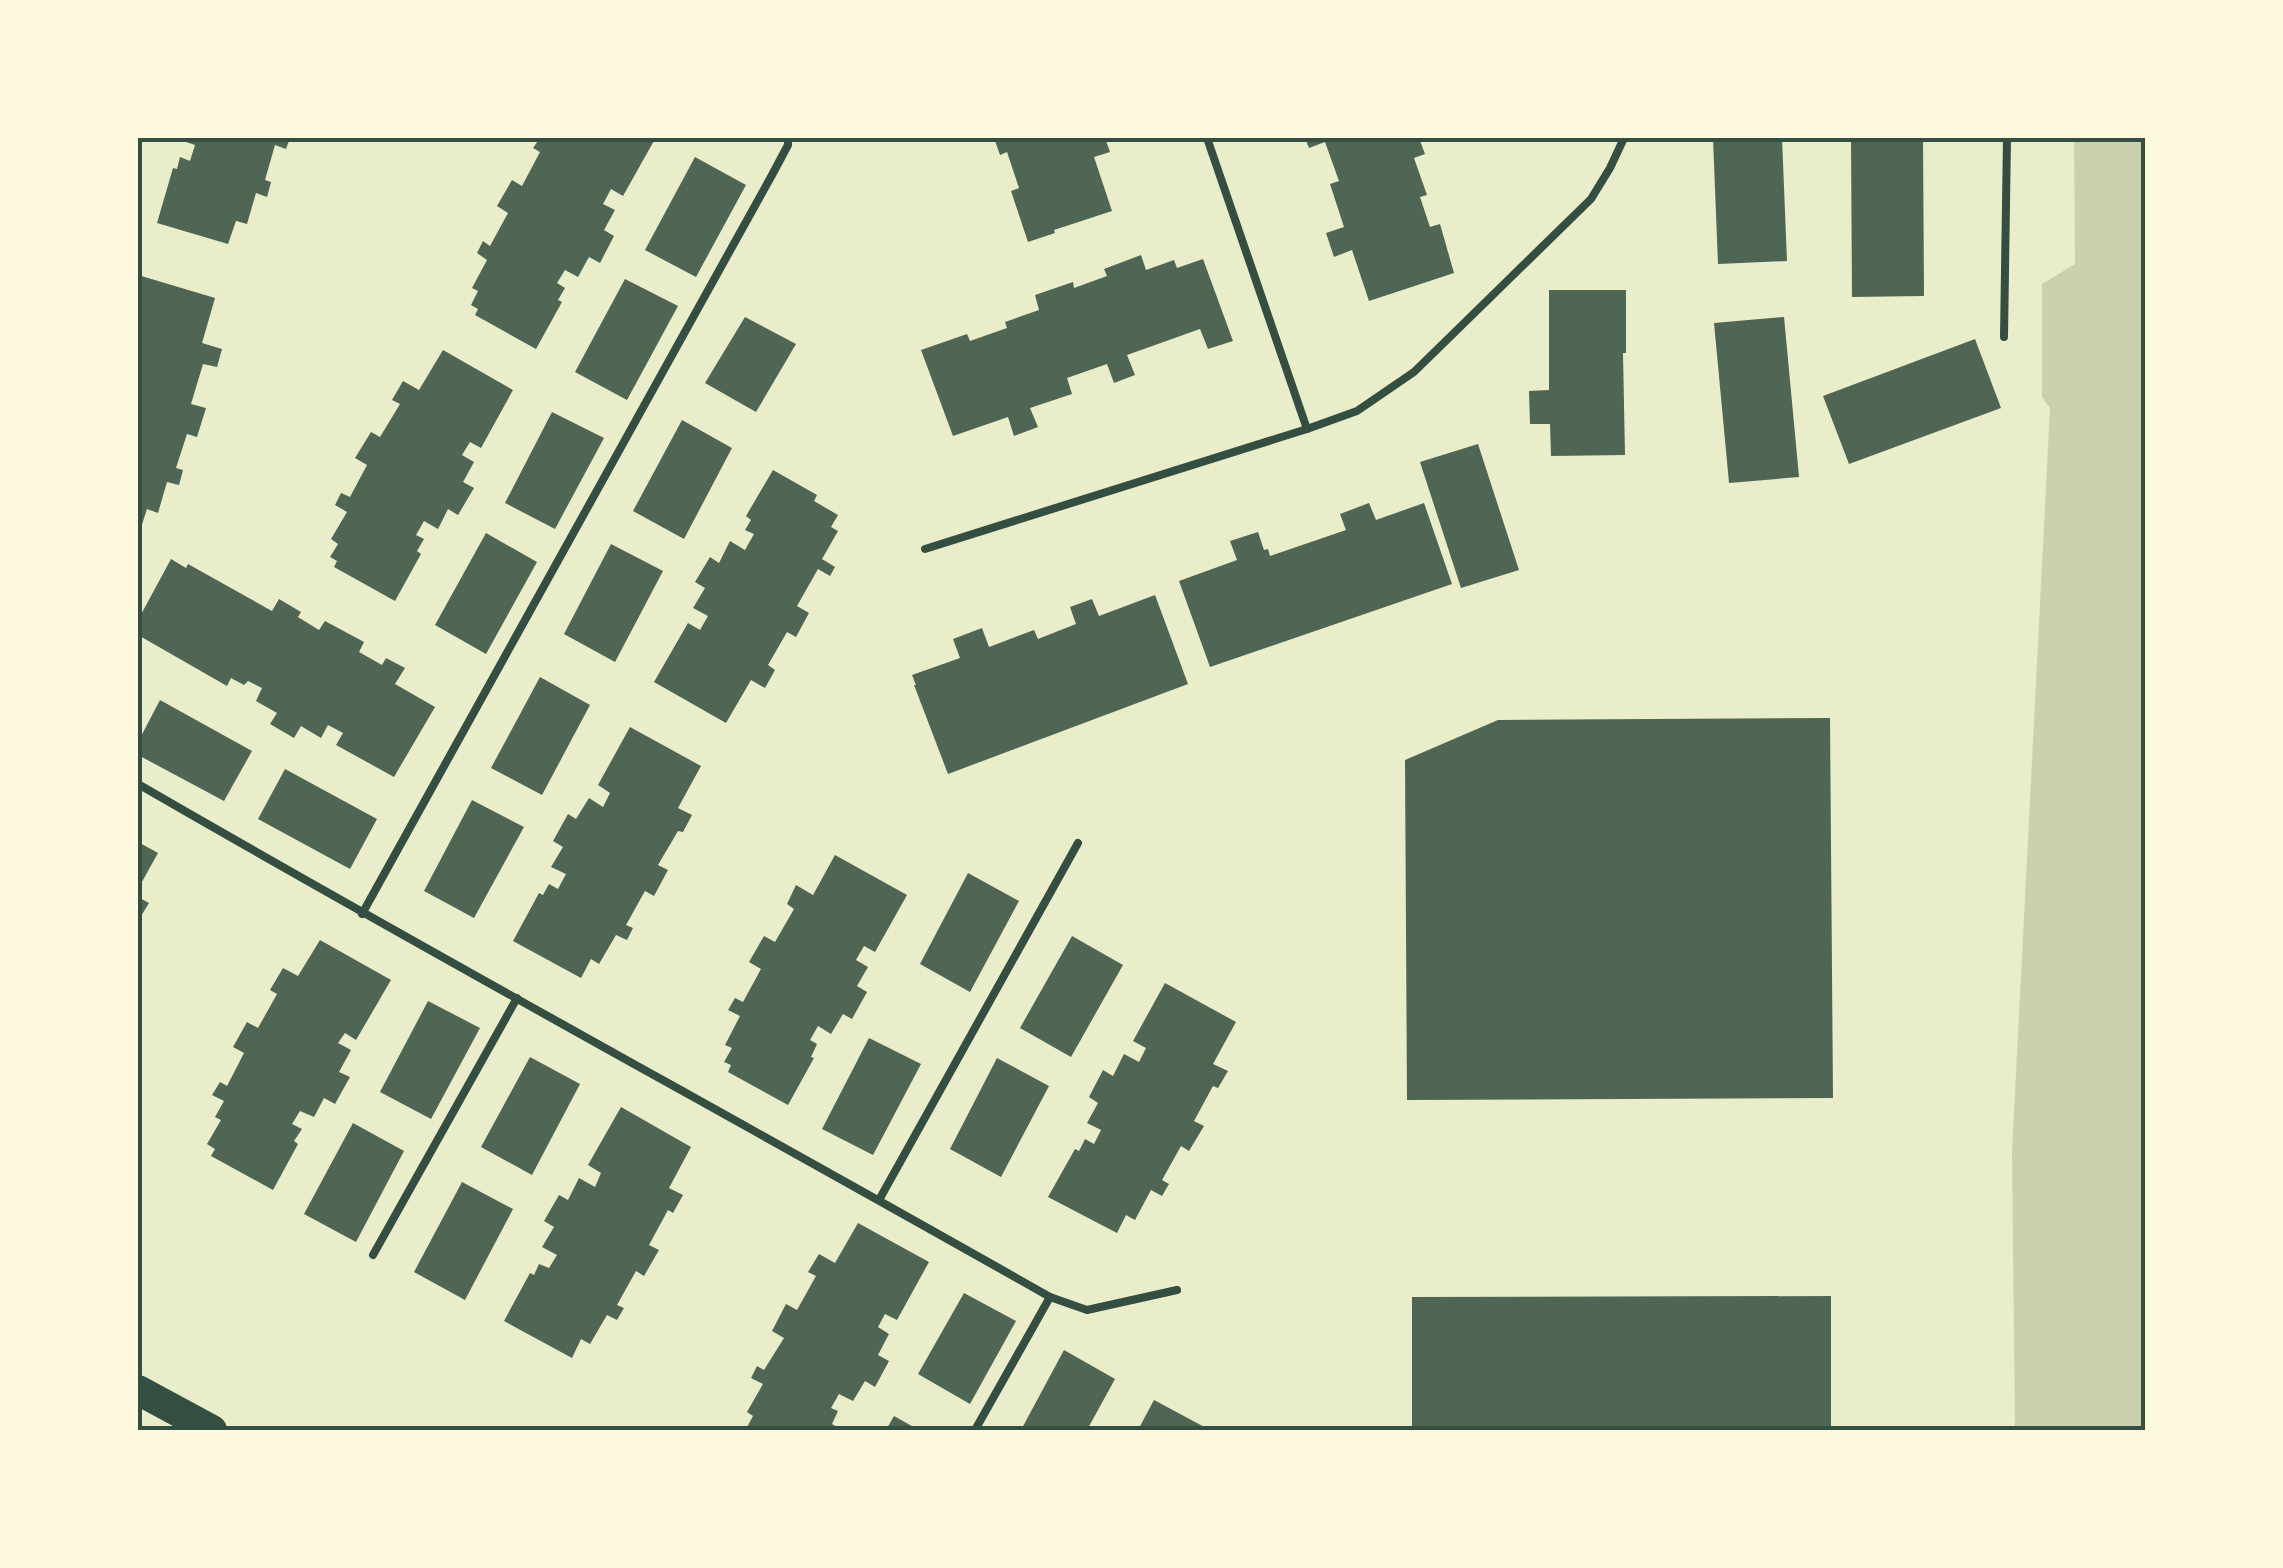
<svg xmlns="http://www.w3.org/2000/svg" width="2283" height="1568" viewBox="0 0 2283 1568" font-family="Arial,sans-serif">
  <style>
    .green { fill: #cad2ad }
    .building { fill: #4f6655 }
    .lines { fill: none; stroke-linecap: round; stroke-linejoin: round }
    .service { stroke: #344e41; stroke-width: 8 }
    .motorway { stroke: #344e41; stroke-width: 30 }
    .neatline { fill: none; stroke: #344e41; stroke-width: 4 }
  </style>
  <rect width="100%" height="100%" fill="#e9edc9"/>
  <path class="green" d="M 2074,138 L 2145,138 L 2145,1430 L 2015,1430 L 2012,1152 L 2050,408 L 2042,397 L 2042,284 L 2075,264 Z"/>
  <g class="building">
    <path d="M 174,138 L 290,138 L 286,149 L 275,145 L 265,180 L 271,182 L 267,197 L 256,193 L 247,224 L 236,221 L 228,244 L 157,223 L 173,168 L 177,169 L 180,157 L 190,161 L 195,145 Z"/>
    <path d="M 540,138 L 655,139 L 623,196 L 611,189 L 603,204 L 615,210 L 604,230 L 614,236 L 600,263 L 589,257 L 578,277 L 565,270 L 557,283 L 565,288 L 558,300 L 562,302 L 536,349 L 475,315 L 478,309 L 471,305 L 478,291 L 472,288 L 487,260 L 477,253 L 483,241 L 490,246 L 508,213 L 497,206 L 512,180 L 522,186 L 540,152 L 533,148 Z"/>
    <path d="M 994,138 L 1105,138 L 1110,152 L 1094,157 L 1112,211 L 1054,230 L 1055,233 L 1028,242 L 1011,191 L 1019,188 L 1007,152 L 1000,155 Z"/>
    <path d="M 1305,138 L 1419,138 L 1425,154 L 1414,158 L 1427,195 L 1420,197 L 1430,227 L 1440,224 L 1454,273 L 1369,301 L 1352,250 L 1334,257 L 1326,233 L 1344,227 L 1330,184 L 1339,181 L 1325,142 L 1309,148 Z"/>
    <path d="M 1713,138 L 1782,138 L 1787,261 L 1718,264 Z"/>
    <path d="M 1851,138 L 1923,138 L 1924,296 L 1852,297 Z"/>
    <path d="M 695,157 L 746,185 L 696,277 L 645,250 Z"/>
    <path d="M 1141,255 L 1146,270 L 1174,260 L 1177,268 L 1203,259 L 1233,341 L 1208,349 L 1200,329 L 1127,355 L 1135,375 L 1114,383 L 1107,364 L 1067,378 L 1072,394 L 1030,408 L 1038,427 L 1014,436 L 1008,417 L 953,436 L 921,350 L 967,334 L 970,341 L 1007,328 L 1005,322 L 1039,310 L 1035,295 L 1073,282 L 1074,288 L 1107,276 L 1104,269 Z"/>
    <path d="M 138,275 L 215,298 L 202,343 L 222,349 L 217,367 L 203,364 L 191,404 L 206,408 L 197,437 L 187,434 L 176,468 L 183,470 L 179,485 L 167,482 L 158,513 L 147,509 L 138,537 Z"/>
    <path d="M 625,279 L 678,306 L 627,400 L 575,372 Z"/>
    <path d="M 1549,290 L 1626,290 L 1626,353 L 1623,353 L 1625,455 L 1551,456 L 1550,424 L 1530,424 L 1529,391 L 1549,390 Z"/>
    <path d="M 745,317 L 796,344 L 756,412 L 705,383 Z"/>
    <path d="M 1784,317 L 1799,477 L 1729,483 L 1714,323 Z"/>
    <path d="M 1975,339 L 2001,408 L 1849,464 L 1823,396 Z"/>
    <path d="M 443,350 L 513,390 L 481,448 L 470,442 L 462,455 L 474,462 L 463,482 L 474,488 L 458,515 L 448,509 L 438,529 L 424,521 L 416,535 L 424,539 L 417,551 L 421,554 L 395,601 L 334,567 L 337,561 L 330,557 L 338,544 L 331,539 L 347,512 L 335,505 L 341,493 L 350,497 L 367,465 L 355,458 L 371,432 L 380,437 L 400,404 L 392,400 L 403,381 L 419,390 Z"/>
    <path d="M 552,412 L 604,438 L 555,529 L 505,503 Z"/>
    <path d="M 682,420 L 732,448 L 684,539 L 633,511 Z"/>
    <path d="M 1478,444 L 1519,570 L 1461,588 L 1420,462 Z"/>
    <path d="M 773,470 L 817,495 L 814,501 L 838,515 L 831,527 L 838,531 L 822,559 L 835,567 L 830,576 L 818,569 L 797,606 L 809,613 L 796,637 L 787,632 L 768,665 L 775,670 L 765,688 L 751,680 L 726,723 L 654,682 L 688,623 L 700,630 L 708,616 L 693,608 L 705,588 L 695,582 L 710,557 L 719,563 L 730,541 L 745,550 L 754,534 L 745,530 L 751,520 L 746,516 Z"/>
    <path d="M 1369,503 L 1376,520 L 1424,503 L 1452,584 L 1210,667 L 1179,581 L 1237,560 L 1230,541 L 1258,532 L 1264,550 L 1268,549 L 1270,556 L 1346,530 L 1340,514 Z"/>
    <path d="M 486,533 L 537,562 L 486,654 L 435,625 Z"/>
    <path d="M 611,544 L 663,571 L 615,662 L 564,634 Z"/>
    <path d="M 171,559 L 186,568 L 188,564 L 272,611 L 279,599 L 301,612 L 298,617 L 319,630 L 325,621 L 364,642 L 359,652 L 382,665 L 386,658 L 405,668 L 395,684 L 435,707 L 394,777 L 336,745 L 343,733 L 328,725 L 321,738 L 301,726 L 294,738 L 270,724 L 277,713 L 256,701 L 262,688 L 248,681 L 244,685 L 231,678 L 227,686 L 138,635 L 138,620 Z"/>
    <path d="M 1155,595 L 1188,684 L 948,774 L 914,685 L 916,685 L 912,675 L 960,658 L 953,639 L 982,628 L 989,647 L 1034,630 L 1038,639 L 1076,624 L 1070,607 L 1092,599 L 1099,616 Z"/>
    <path d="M 540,677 L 590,705 L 542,795 L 491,768 Z"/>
    <path d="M 160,700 L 252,751 L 224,801 L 138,755 L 138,742 Z"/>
    <path d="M 1830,718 L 1833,1098 L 1407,1100 L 1405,760 L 1498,720 Z"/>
    <path d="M 630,727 L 701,766 L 678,808 L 692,815 L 683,832 L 678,831 L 658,865 L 668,870 L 654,896 L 645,891 L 626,925 L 633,928 L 627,940 L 616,935 L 599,964 L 591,959 L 581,978 L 513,941 L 539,893 L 543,895 L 549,884 L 558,889 L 566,874 L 551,867 L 563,847 L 553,841 L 568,814 L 576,819 L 589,798 L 603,807 L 610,793 L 598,785 Z"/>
    <path d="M 285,769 L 377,819 L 350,869 L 258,819 Z"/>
    <path d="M 472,800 L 524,827 L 474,918 L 424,891 Z"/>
    <path d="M 138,842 L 158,853 L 138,889 Z"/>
    <path d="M 835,855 L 907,895 L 875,952 L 864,946 L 856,960 L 868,967 L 857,986 L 867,992 L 852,1019 L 843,1014 L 831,1034 L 818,1026 L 810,1040 L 817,1044 L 811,1057 L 814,1058 L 788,1105 L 728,1072 L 731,1065 L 724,1062 L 732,1048 L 725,1045 L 740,1016 L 728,1010 L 735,998 L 743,1002 L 761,969 L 749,962 L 764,936 L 775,942 L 794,909 L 787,904 L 796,885 L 813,895 Z"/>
    <path d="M 968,873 L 1019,901 L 970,992 L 920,964 Z"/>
    <path d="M 138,897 L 149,903 L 138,921 Z"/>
    <path d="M 1072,936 L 1123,965 L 1071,1057 L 1020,1028 Z"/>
    <path d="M 320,940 L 391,980 L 356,1040 L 345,1033 L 338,1043 L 351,1050 L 339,1072 L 350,1077 L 335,1104 L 324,1098 L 314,1117 L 300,1111 L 292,1124 L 302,1129 L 294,1141 L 298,1144 L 273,1190 L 211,1156 L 215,1149 L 207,1144 L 221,1120 L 215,1117 L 224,1101 L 212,1095 L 220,1082 L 227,1086 L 244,1053 L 233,1047 L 247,1022 L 258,1028 L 277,994 L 270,990 L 283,968 L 298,976 Z"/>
    <path d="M 1165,983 L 1236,1022 L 1213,1064 L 1228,1071 L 1218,1088 L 1213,1086 L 1194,1121 L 1204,1126 L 1189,1151 L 1181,1146 L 1162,1180 L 1169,1184 L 1162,1196 L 1151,1190 L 1135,1220 L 1126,1215 L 1117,1233 L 1048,1197 L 1075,1149 L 1079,1151 L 1085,1139 L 1094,1144 L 1101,1130 L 1087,1123 L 1098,1103 L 1089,1097 L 1103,1070 L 1113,1076 L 1124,1054 L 1139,1062 L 1146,1048 L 1133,1041 Z"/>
    <path d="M 428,1001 L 480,1028 L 431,1119 L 380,1092 Z"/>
    <path d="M 869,1038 L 921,1064 L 873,1155 L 822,1129 Z"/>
    <path d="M 530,1057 L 580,1084 L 532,1175 L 481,1147 Z"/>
    <path d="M 997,1058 L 1049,1086 L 1001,1177 L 950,1149 Z"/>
    <path d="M 621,1107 L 691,1147 L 669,1188 L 683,1195 L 673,1213 L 668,1210 L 649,1245 L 659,1250 L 644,1276 L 636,1271 L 617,1305 L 624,1308 L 617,1320 L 607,1315 L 590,1344 L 581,1339 L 572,1358 L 504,1321 L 530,1273 L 534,1275 L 539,1264 L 549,1268 L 557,1255 L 542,1247 L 554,1227 L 544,1221 L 559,1195 L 568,1200 L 579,1178 L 595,1187 L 601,1173 L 588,1165 Z"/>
    <path d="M 353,1123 L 404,1151 L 356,1242 L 304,1214 Z"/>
    <path d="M 462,1182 L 513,1209 L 465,1300 L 414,1272 Z"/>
    <path d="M 858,1223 L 929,1262 L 897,1320 L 885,1314 L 878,1327 L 889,1334 L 878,1355 L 889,1361 L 875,1387 L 865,1381 L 853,1401 L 839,1394 L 831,1408 L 838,1411 L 832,1424 L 837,1427 L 834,1430 L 748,1430 L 746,1429 L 753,1416 L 747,1412 L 763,1384 L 751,1378 L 757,1366 L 764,1370 L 784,1338 L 772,1331 L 786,1304 L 797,1310 L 816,1276 L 808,1272 L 819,1254 L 835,1263 Z"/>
    <path d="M 964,1293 L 1016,1321 L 970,1404 L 918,1374 Z"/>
    <path d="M 1831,1296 L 1831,1430 L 1412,1430 L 1412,1297 Z"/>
    <path d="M 1064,1350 L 1115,1379 L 1087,1430 L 1021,1430 Z"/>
    <path d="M 1154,1400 L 1210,1430 L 1138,1430 Z"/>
    <path d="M 894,1416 L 919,1430 L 886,1430 Z"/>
  </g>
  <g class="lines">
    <g class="service">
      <path d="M 1207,138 L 1307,429"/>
      <path d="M 2004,337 L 2007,138"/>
      <path d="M 925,549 L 1307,429 L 1357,411 L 1414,372 L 1591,199 L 1610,168 L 1624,138"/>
      <path d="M 138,784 C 440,959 747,1125 1050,1297 L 1087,1310 L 1177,1290"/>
      <path d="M 362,914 L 772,175 L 788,145 L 788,138"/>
      <path d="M 879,1200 L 1078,843"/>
      <path d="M 373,1255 L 517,998"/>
      <path d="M 975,1430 L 1050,1297"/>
    </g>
    <path class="motorway" d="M 138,1390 L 212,1430"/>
  </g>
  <rect width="2283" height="1568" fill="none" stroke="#fefae0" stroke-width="280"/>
  <rect x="140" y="140" width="2003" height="1288" class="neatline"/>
</svg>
